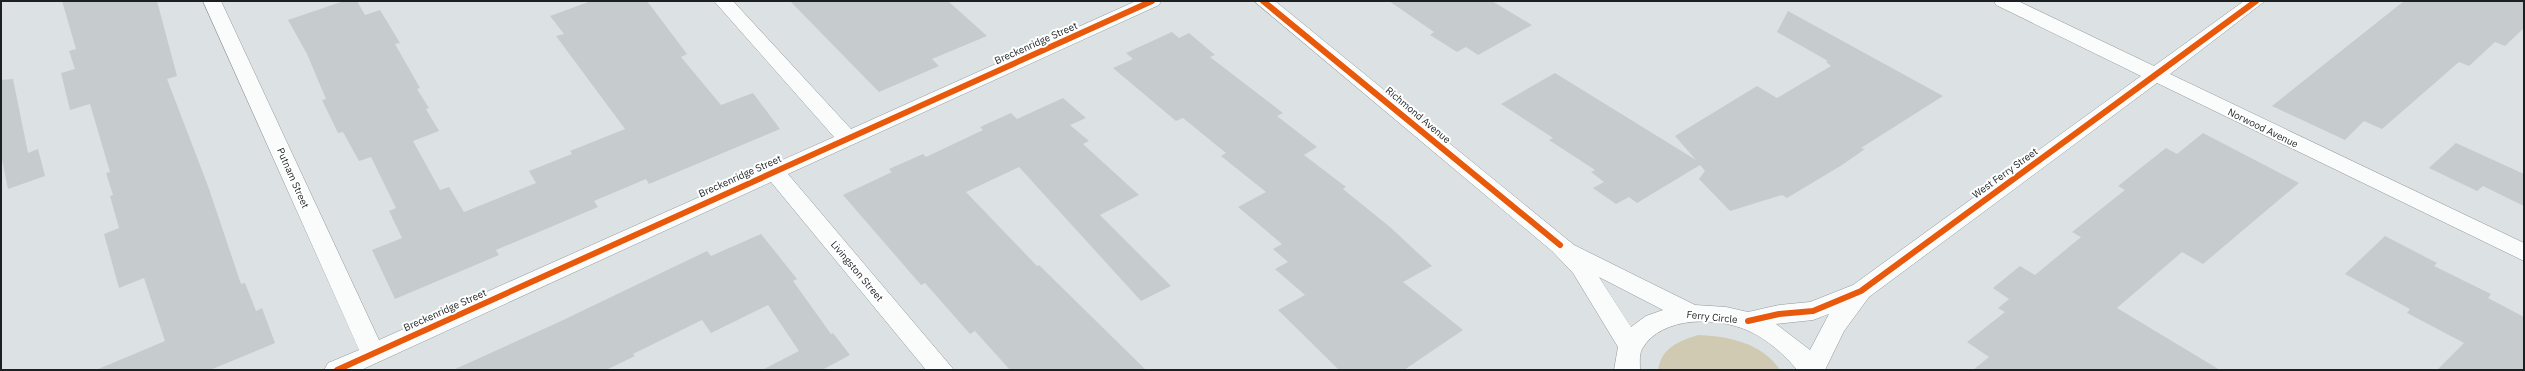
<svg xmlns="http://www.w3.org/2000/svg" width="2525" height="371" viewBox="0 0 2525 371" font-family="'IBM Plex Sans',sans-serif">
  <style>
    .green { fill: #d0cab3 }
    .building { fill: #c6cbcd }
    .lines { fill: none; stroke-linecap: round; stroke-linejoin: round }
    .minor-casing { stroke: #93989a; stroke-width: 1 }
    .minor { fill: #fafbfb; fill-rule: evenodd }
    .cycleway-casing { stroke: #fff; stroke-width: 8 }
    .cycleway { stroke: #e8590c; stroke-width: 6 }
    .labels { text-anchor: middle; dominant-baseline: central; stroke-width: 4; stroke-linejoin: round; paint-order: stroke }
    .street-label { font-size: 10px; fill: #1c2022; stroke: #fff }
  </style>
  <rect width="100%" height="100%" fill="#dce2e4"/>
  <path class="green" d="M 1698,335 C 1728,336 1762,343 1780,370 L 1658,370 C 1661,348 1679,341 1698,335 Z"/>
  <g class="building">
    <path d="M 62,1 L 157,1 L 177,76 L 167,79 L 208,186 L 241,284 L 245,283 L 256,311 L 262,308 L 275,343 L 210,370 L 96,370 L 165,341 L 144,278 L 119,288 L 104,234 L 119,228 L 110,196 L 113,195 L 106,173 L 110,172 L 90,104 L 70,110 L 61,73 L 75,69 L 69,51 L 76,49 Z"/>
    <path d="M 344,1 L 357,1 L 365,15 L 380,10 L 400,43 L 395,44 L 420,88 L 417,89 L 429,108 L 426,109 L 439,131 L 413,141 L 440,190 L 449,187 L 464,212 L 536,183 L 529,171 L 572,154 L 570,151 L 625,129 L 556,36 L 564,34 L 550,16 L 591,1 L 647,1 L 687,54 L 681,57 L 721,105 L 753,93 L 780,129 L 649,184 L 646,179 L 594,201 L 598,207 L 496,250 L 499,255 L 395,299 L 372,250 L 402,238 L 389,211 L 396,208 L 371,157 L 359,161 L 343,132 L 338,133 L 322,100 L 326,99 L 307,54 L 288,20 Z"/>
    <path d="M 790,1 L 948,1 L 987,36 L 932,59 L 939,66 L 879,92 Z"/>
    <path d="M 1389,1 L 1492,1 L 1532,25 L 1478,55 L 1466,47 L 1457,52 L 1430,35 L 1434,32 Z"/>
    <path d="M 2404,1 L 2524,1 L 2524,28 L 2505,46 L 2495,42 L 2469,66 L 2459,62 L 2382,129 L 2364,121 L 2345,140 L 2272,106 Z"/>
    <path d="M 1788,11 L 1943,96 L 1861,148 L 1865,149 L 1842,165 L 1787,198 L 1782,195 L 1730,211 L 1699,179 L 1705,171 L 1700,165 L 1637,203 L 1629,197 L 1616,204 L 1593,188 L 1604,182 L 1591,172 L 1595,170 L 1549,140 L 1553,138 L 1501,104 L 1555,73 L 1696,160 L 1675,136 L 1757,86 L 1777,98 L 1831,66 L 1826,62 L 1828,61 L 1777,32 Z"/>
    <path d="M 1172,32 L 1179,38 L 1189,33 L 1215,55 L 1210,57 L 1283,113 L 1277,116 L 1317,147 L 1304,155 L 1346,187 L 1343,189 L 1390,227 L 1432,266 L 1403,282 L 1463,330 L 1404,370 L 1339,370 L 1278,310 L 1305,295 L 1275,269 L 1288,262 L 1273,249 L 1282,244 L 1238,207 L 1266,192 L 1221,156 L 1226,153 L 1183,118 L 1176,121 L 1113,68 L 1133,59 L 1126,53 Z"/>
    <path d="M 13,79 L 28,153 L 38,149 L 45,176 L 8,189 L 1,155 L 1,80 Z"/>
    <path d="M 1063,98 L 1086,118 L 1070,125 L 1089,141 L 1083,144 L 1139,195 L 1100,215 L 1171,286 L 1141,301 L 1019,167 L 966,192 L 1037,266 L 1039,265 L 1146,370 L 1010,370 L 975,331 L 970,334 L 925,283 L 921,285 L 843,195 L 892,172 L 889,169 L 923,154 L 926,157 L 983,130 L 980,127 L 1011,113 L 1017,119 Z"/>
    <path d="M 2203,133 L 2299,183 L 2203,264 L 2182,252 L 2117,308 L 2220,370 L 1973,370 L 1989,357 L 1967,342 L 2005,312 L 1998,308 L 2009,299 L 1993,288 L 2020,266 L 2035,275 L 2081,237 L 2072,232 L 2125,190 L 2118,186 L 2166,148 L 2177,154 Z"/>
    <path d="M 2456,143 L 2524,174 L 2524,206 L 2483,186 L 2477,191 L 2429,168 Z"/>
    <path d="M 761,234 L 797,279 L 793,281 L 831,334 L 833,333 L 850,355 L 822,370 L 762,370 L 799,351 L 768,305 L 711,333 L 702,320 L 633,354 L 635,356 L 606,370 L 453,370 L 559,322 L 707,251 L 711,256 Z"/>
    <path d="M 2385,236 L 2437,263 L 2434,266 L 2491,294 L 2488,298 L 2524,317 L 2524,370 L 2437,370 L 2464,343 L 2407,313 L 2410,309 L 2345,274 Z"/>
  </g>
  <g class="lines">
    <defs>
      <g id="minor">
        <path d="M 203,1 L 221,1 L 379,340 L 834,137 L 714,1 L 733,1 L 851,129 L 1136,1 L 1161,1 L 1159,5 L 788,174 L 954,370 L 926,370 L 771,182 L 361,370 L 324,370 L 328,363 L 359,350 Z"/>
        <path d="M 1254,1 L 1275,1 L 1574,245 L 1695,305 L 1726,307 L 1748,312 L 1779,305 L 1810,302 L 1853,285 L 2141,76 L 1996,5 L 1994,1 L 2018,1 L 2154,66 L 2244,1 L 2265,1 L 2170,74 L 2524,243 L 2524,261 L 2157,83 L 1869,297 L 1844,331 L 1825,370 L 1797,370 C 1784,354 1768,340 1749,331 C 1718,317 1662,315 1642,349 C 1639,355 1640,363 1640,370 L 1614,370 L 1618,347 L 1573,273 L 1552,251 ZM 1599,277 L 1663,310 L 1646,316 L 1631,327 ZM 1829,314 L 1810,350 L 1776,324 L 1813,320 Z"/>
      </g>
    </defs>
    <use href="#minor" class="minor-casing"/>
    <use href="#minor" class="minor"/>
    <defs>
      <g id="cycleway">
        <path d="M 1263,1 L 1560,245"/>
        <path d="M 1748,321 L 1779,314 L 1813,311 L 1861,291 L 2256,1"/>
        <path d="M 337,370 L 1152,1"/>
      </g>
    </defs>
    <use href="#cycleway" class="cycleway-casing"/>
    <use href="#cycleway" class="cycleway"/>
  </g>
  <g class="labels">
    <g class="street-label">
      <text transform="translate(1036 43) rotate(-24)">Breckenridge Street</text>
      <text transform="translate(1418 115) rotate(40)">Richmond Avenue</text>
      <text transform="translate(2263 128) rotate(26)">Norwood Avenue</text>
      <text transform="translate(2005 173) rotate(-36)">West Ferry Street</text>
      <text transform="translate(740 176) rotate(-24)">Breckenridge Street</text>
      <text transform="translate(293 178) rotate(66)">Putnam Street</text>
      <text transform="translate(857 271) rotate(50)">Livingston Street</text>
      <text transform="translate(445 310) rotate(-24)">Breckenridge Street</text>
      <text transform="translate(1712 317) rotate(6)">Ferry Circle</text>
    </g>
  </g>
  <rect width="2525" height="371" fill="none" stroke="#1c2022" stroke-width="4"/>
</svg>
